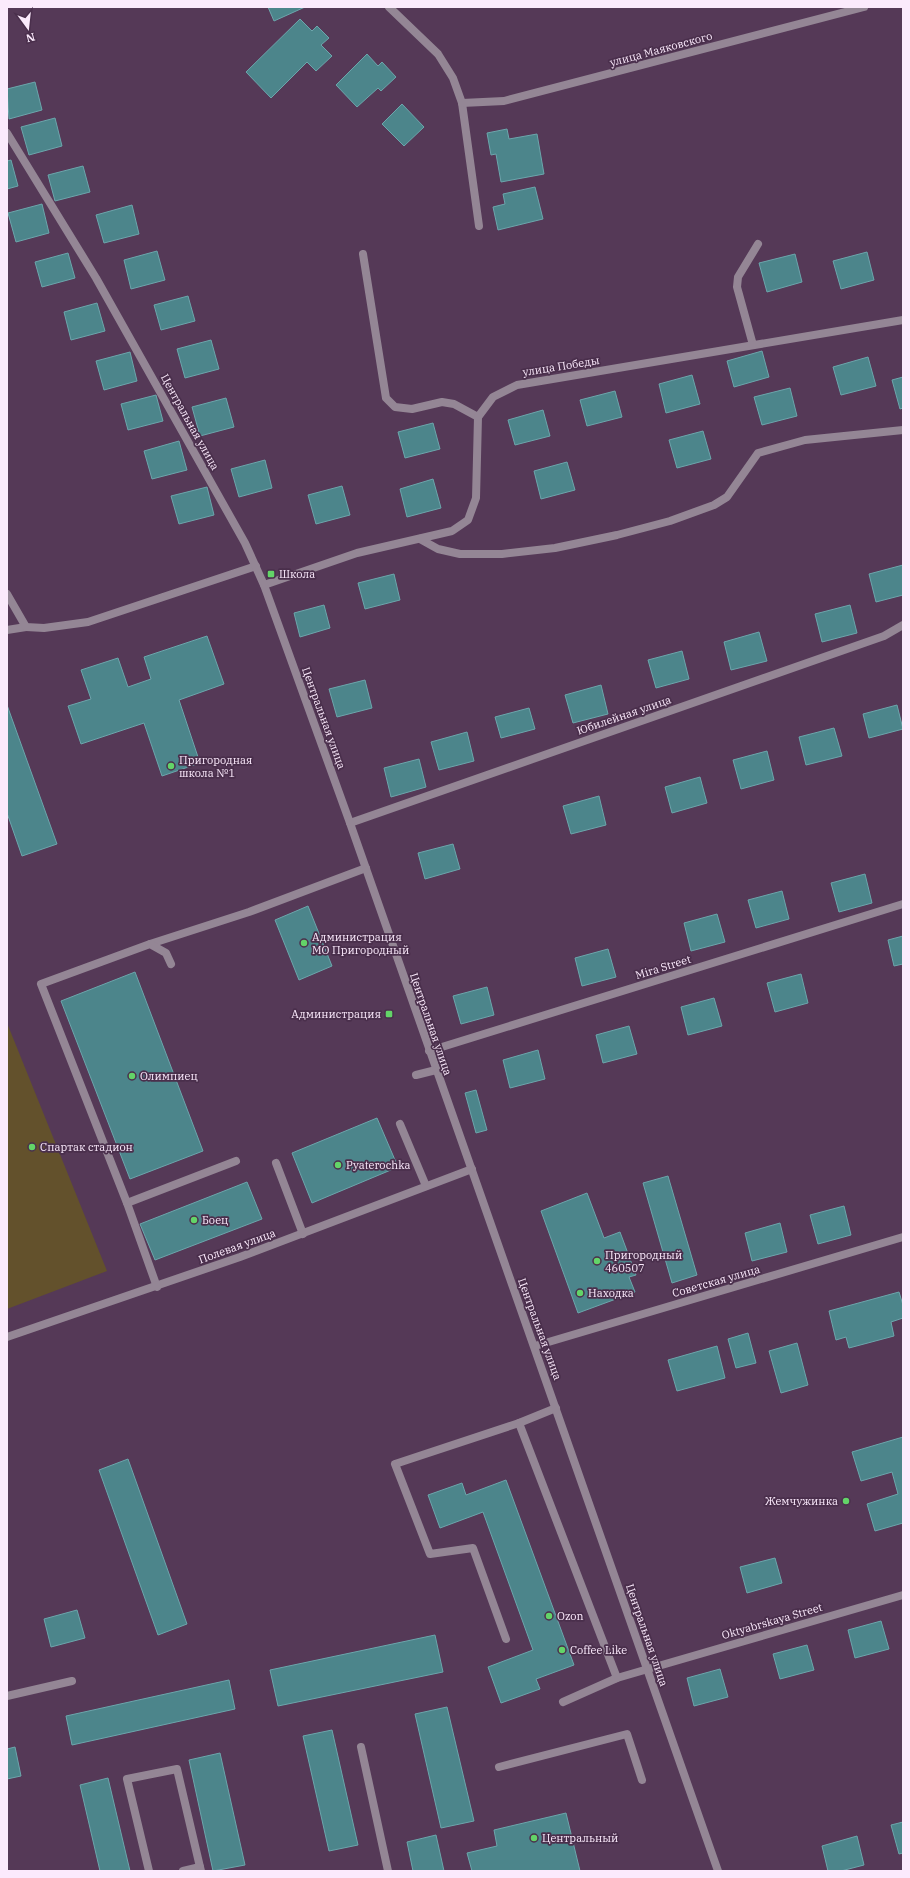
<svg xmlns="http://www.w3.org/2000/svg" width="910" height="1878" viewBox="0 0 910 1878" font-family="'IBM Plex Serif',serif">
  <style>
    .green { fill: #63512c }
    .building { fill: #4c858b; stroke: #6ca6ac }
    .lines { fill: none; stroke-linecap: round; stroke-linejoin: round }
    .service { stroke: #948695; stroke-width: 8 }
    .minor { stroke: #948695; stroke-width: 8 }
    .tertiary { stroke: #948695; stroke-width: 8 }
    .poi-dot { fill: #63d468; stroke: #4a2f4c; stroke-width: 1.5 }
    .labels { text-anchor: middle; dominant-baseline: central; stroke-width: 3.5; stroke-linejoin: round; paint-order: stroke }
    .street-label { font-size: 11px; fill: #fbeafc; stroke: #4a2f4c }
    .poi-label { font-size: 11px; fill: #fbeafc; stroke: #4a2f4c; text-anchor: start }
  </style>
  <rect width="100%" height="100%" fill="#553957"/>
  <path class="green" d="M 7,1023 L 107,1271 L 7,1309 Z"/>
  <g class="building">
    <path d="M 268,7 L 305,7 L 274,21 Z"/>
    <path d="M 300,19 L 312,31 L 317,26 L 329,38 L 321,45 L 332,56 L 316,71 L 307,62 L 271,98 L 246,72 Z"/>
    <path d="M 367,54 L 378,66 L 382,62 L 396,77 L 381,91 L 378,88 L 357,107 L 336,85 Z"/>
    <path d="M 35,82 L 42,110 L 9,119 L 7,89 Z"/>
    <path d="M 402,104 L 424,127 L 404,146 L 382,124 Z"/>
    <path d="M 55,118 L 62,146 L 29,155 L 21,127 Z"/>
    <path d="M 507,129 L 509,139 L 537,134 L 544,174 L 501,182 L 496,154 L 491,155 L 487,133 Z"/>
    <path d="M 11,160 L 18,186 L 7,189 L 7,161 Z"/>
    <path d="M 83,166 L 90,192 L 55,201 L 48,175 Z"/>
    <path d="M 535,187 L 543,219 L 498,230 L 493,207 L 505,204 L 503,194 Z"/>
    <path d="M 42,204 L 49,233 L 16,242 L 8,213 Z"/>
    <path d="M 132,205 L 139,234 L 104,243 L 96,215 Z"/>
    <path d="M 157,251 L 165,280 L 131,289 L 124,260 Z"/>
    <path d="M 867,252 L 874,280 L 841,289 L 833,261 Z"/>
    <path d="M 68,253 L 75,278 L 42,287 L 35,262 Z"/>
    <path d="M 795,254 L 802,282 L 767,292 L 759,263 Z"/>
    <path d="M 188,296 L 195,321 L 161,330 L 154,305 Z"/>
    <path d="M 97,303 L 105,331 L 71,340 L 64,312 Z"/>
    <path d="M 211,340 L 219,369 L 185,378 L 177,349 Z"/>
    <path d="M 762,351 L 769,377 L 734,387 L 727,361 Z"/>
    <path d="M 130,352 L 137,381 L 104,390 L 96,361 Z"/>
    <path d="M 868,357 L 876,386 L 841,395 L 833,367 Z"/>
    <path d="M 692,375 L 700,404 L 666,413 L 659,384 Z"/>
    <path d="M 903,377 L 903,408 L 900,409 L 892,380 Z"/>
    <path d="M 790,388 L 797,416 L 762,425 L 754,397 Z"/>
    <path d="M 615,391 L 622,417 L 587,426 L 580,400 Z"/>
    <path d="M 156,395 L 163,421 L 128,430 L 121,404 Z"/>
    <path d="M 226,398 L 234,427 L 200,436 L 192,407 Z"/>
    <path d="M 543,410 L 550,436 L 515,445 L 508,420 Z"/>
    <path d="M 433,423 L 440,449 L 405,458 L 398,432 Z"/>
    <path d="M 703,431 L 711,459 L 677,468 L 669,440 Z"/>
    <path d="M 179,441 L 187,470 L 152,479 L 144,451 Z"/>
    <path d="M 265,460 L 272,488 L 239,497 L 231,469 Z"/>
    <path d="M 567,462 L 575,490 L 541,499 L 534,471 Z"/>
    <path d="M 433,479 L 441,508 L 407,517 L 400,489 Z"/>
    <path d="M 342,486 L 350,515 L 316,524 L 308,495 Z"/>
    <path d="M 207,487 L 214,515 L 179,524 L 171,496 Z"/>
    <path d="M 903,565 L 903,595 L 876,602 L 869,574 Z"/>
    <path d="M 394,574 L 400,600 L 365,609 L 358,583 Z"/>
    <path d="M 324,605 L 330,628 L 300,637 L 294,613 Z"/>
    <path d="M 850,605 L 857,633 L 822,642 L 815,614 Z"/>
    <path d="M 759,632 L 767,661 L 731,670 L 724,642 Z"/>
    <path d="M 207,636 L 224,684 L 179,700 L 200,763 L 162,776 L 144,723 L 81,744 L 68,706 L 91,699 L 81,670 L 118,658 L 128,687 L 151,679 L 144,657 Z"/>
    <path d="M 682,651 L 689,679 L 656,688 L 648,660 Z"/>
    <path d="M 365,680 L 372,708 L 337,717 L 329,689 Z"/>
    <path d="M 601,685 L 608,714 L 573,723 L 565,695 Z"/>
    <path d="M 7,705 L 57,844 L 22,856 L 7,813 Z"/>
    <path d="M 897,705 L 903,729 L 869,738 L 863,714 Z"/>
    <path d="M 529,708 L 535,729 L 501,738 L 495,717 Z"/>
    <path d="M 834,728 L 842,756 L 806,765 L 799,737 Z"/>
    <path d="M 467,732 L 474,761 L 439,770 L 431,742 Z"/>
    <path d="M 767,751 L 774,780 L 741,789 L 733,760 Z"/>
    <path d="M 419,759 L 426,787 L 391,797 L 384,768 Z"/>
    <path d="M 700,777 L 707,803 L 672,813 L 665,787 Z"/>
    <path d="M 599,796 L 606,825 L 571,834 L 563,806 Z"/>
    <path d="M 453,844 L 460,869 L 425,879 L 418,853 Z"/>
    <path d="M 865,874 L 872,903 L 839,912 L 831,883 Z"/>
    <path d="M 782,891 L 789,919 L 756,928 L 748,900 Z"/>
    <path d="M 308,906 L 332,966 L 299,980 L 275,920 Z"/>
    <path d="M 717,914 L 725,942 L 691,951 L 684,923 Z"/>
    <path d="M 903,936 L 903,964 L 894,966 L 888,940 Z"/>
    <path d="M 608,949 L 616,977 L 582,986 L 575,958 Z"/>
    <path d="M 135,972 L 203,1151 L 130,1179 L 61,1001 Z"/>
    <path d="M 801,974 L 808,1003 L 775,1012 L 767,983 Z"/>
    <path d="M 487,987 L 494,1015 L 461,1024 L 453,996 Z"/>
    <path d="M 714,998 L 722,1026 L 688,1035 L 681,1007 Z"/>
    <path d="M 629,1026 L 637,1054 L 603,1063 L 596,1035 Z"/>
    <path d="M 538,1050 L 545,1079 L 510,1088 L 503,1060 Z"/>
    <path d="M 476,1090 L 487,1130 L 476,1133 L 465,1093 Z"/>
    <path d="M 377,1118 L 398,1167 L 312,1203 L 292,1153 Z"/>
    <path d="M 668,1176 L 697,1275 L 672,1283 L 643,1183 Z"/>
    <path d="M 247,1182 L 262,1219 L 155,1260 L 140,1224 Z"/>
    <path d="M 587,1193 L 604,1238 L 620,1232 L 636,1275 L 629,1277 L 635,1292 L 578,1313 L 541,1211 Z"/>
    <path d="M 844,1206 L 851,1235 L 818,1244 L 810,1215 Z"/>
    <path d="M 780,1223 L 787,1252 L 752,1261 L 745,1233 Z"/>
    <path d="M 899,1292 L 903,1305 L 903,1318 L 891,1322 L 894,1336 L 849,1348 L 846,1337 L 836,1340 L 829,1311 Z"/>
    <path d="M 748,1333 L 756,1363 L 736,1368 L 728,1339 Z"/>
    <path d="M 797,1343 L 808,1385 L 781,1393 L 769,1351 Z"/>
    <path d="M 717,1346 L 725,1378 L 677,1391 L 668,1360 Z"/>
    <path d="M 903,1437 L 903,1523 L 875,1531 L 867,1504 L 898,1494 L 892,1472 L 861,1481 L 852,1452 Z"/>
    <path d="M 128,1459 L 187,1624 L 158,1635 L 99,1470 Z"/>
    <path d="M 506,1480 L 574,1665 L 536,1679 L 540,1689 L 501,1703 L 488,1667 L 533,1650 L 483,1512 L 440,1528 L 428,1495 L 462,1483 L 466,1495 Z"/>
    <path d="M 775,1558 L 782,1583 L 747,1593 L 740,1567 Z"/>
    <path d="M 77,1610 L 85,1638 L 51,1647 L 44,1619 Z"/>
    <path d="M 881,1621 L 889,1649 L 855,1658 L 848,1630 Z"/>
    <path d="M 435,1635 L 443,1672 L 278,1706 L 270,1670 Z"/>
    <path d="M 807,1645 L 814,1670 L 780,1679 L 773,1654 Z"/>
    <path d="M 720,1669 L 728,1697 L 694,1706 L 687,1678 Z"/>
    <path d="M 229,1680 L 235,1709 L 72,1745 L 66,1716 Z"/>
    <path d="M 447,1707 L 474,1821 L 441,1828 L 415,1714 Z"/>
    <path d="M 332,1730 L 358,1845 L 329,1851 L 303,1736 Z"/>
    <path d="M 15,1747 L 21,1776 L 7,1779 L 7,1749 Z"/>
    <path d="M 220,1753 L 245,1865 L 213,1871 L 189,1760 Z"/>
    <path d="M 108,1778 L 130,1871 L 100,1871 L 80,1785 Z"/>
    <path d="M 566,1813 L 580,1871 L 472,1871 L 467,1853 L 497,1846 L 494,1830 Z"/>
    <path d="M 903,1822 L 903,1853 L 899,1854 L 891,1825 Z"/>
    <path d="M 436,1835 L 444,1871 L 413,1871 L 407,1842 Z"/>
    <path d="M 857,1836 L 864,1865 L 841,1871 L 828,1871 L 822,1846 Z"/>
  </g>
  <g class="lines">
    <g class="service">
      <path d="M 363,254 L 386,398 L 395,407 L 412,409 L 442,402 L 454,404 L 478,417"/>
      <path d="M 753,345 L 737,287 L 738,277 L 758,244"/>
      <path d="M 420,539 L 438,549 L 460,554 L 502,554 L 555,548 L 617,535 L 670,521 L 714,505 L 727,497 L 758,453 L 805,440 L 903,430"/>
      <path d="M 7,630 L 26,627"/>
      <path d="M 150,944 L 249,912 L 366,868"/>
      <path d="M 416,1075 L 436,1070"/>
      <path d="M 400,1124 L 426,1186"/>
      <path d="M 276,1163 L 303,1234"/>
      <path d="M 127,1203 L 236,1161"/>
      <path d="M 157,1287 L 127,1203 L 41,984 L 150,944 L 166,953 L 171,964"/>
      <path d="M 519,1423 L 617,1678"/>
      <path d="M 506,1639 L 473,1548 L 430,1554 L 395,1464 L 519,1423 L 556,1408"/>
      <path d="M 563,1702 L 617,1678 L 648,1669"/>
      <path d="M 361,1747 L 388,1871"/>
      <path d="M 499,1767 L 627,1734 L 642,1780"/>
      <path d="M 149,1871 L 127,1779 L 177,1769 L 200,1867"/>
      <path d="M 183,1871 L 200,1867 L 201,1871"/>
    </g>
    <g class="minor">
      <path d="M 389,7 L 438,54 L 453,78 L 462,103 L 479,226"/>
      <path d="M 462,103 L 504,101 L 864,7"/>
      <path d="M 264,585 L 357,553 L 452,531 L 468,520 L 476,498 L 478,417 L 493,397 L 517,385 L 903,320"/>
      <path d="M 7,594 L 26,627 L 44,628 L 88,622 L 256,566"/>
      <path d="M 350,823 L 884,636 L 903,625"/>
      <path d="M 429,1051 L 903,904"/>
      <path d="M 7,1337 L 240,1257 L 472,1169"/>
      <path d="M 535,1346 L 903,1237"/>
      <path d="M 648,1669 L 903,1595"/>
      <path d="M 7,1696 L 72,1681"/>
    </g>
    <path class="tertiary" d="M 7,133 L 96,278 L 245,543 L 264,585 L 350,823 L 718,1871"/>
  </g>
  <g class="poi-dot">
    <rect x="267" y="570" width="8" height="8" rx="2"/>
    <circle cx="171" cy="766" r="4"/>
    <circle cx="304" cy="943" r="4"/>
    <rect x="385" y="1010" width="8" height="8" rx="2"/>
    <circle cx="132" cy="1076" r="4"/>
    <circle cx="32" cy="1147" r="4"/>
    <circle cx="338" cy="1165" r="4"/>
    <circle cx="194" cy="1220" r="4"/>
    <circle cx="597" cy="1261" r="4"/>
    <circle cx="580" cy="1293" r="4"/>
    <circle cx="846" cy="1501" r="4"/>
    <circle cx="549" cy="1616" r="4"/>
    <circle cx="562" cy="1650" r="4"/>
    <circle cx="534" cy="1838" r="4"/>
  </g>
  <g class="labels">
    <g class="street-label">
      <text transform="translate(661 49) rotate(-15)">улица Маяковского</text>
      <text transform="translate(561 366) rotate(-9)">улица Победы</text>
      <text transform="translate(190 422) rotate(61)">Центральная улица</text>
      <text transform="translate(624 715) rotate(-19)">Юбилейная улица</text>
      <text transform="translate(324 718) rotate(70)">Центральная улица</text>
      <text transform="translate(663 967) rotate(-17)">Mira Street</text>
      <text transform="translate(431 1024) rotate(71)">Центральная улица</text>
      <text transform="translate(237 1246) rotate(-20)">Полевая улица</text>
      <text transform="translate(716 1281) rotate(-16)">Советская улица</text>
      <text transform="translate(540 1329) rotate(70)">Центральная улица</text>
      <text transform="translate(772 1621) rotate(-16)">Oktyabrskaya Street</text>
      <text transform="translate(647 1635) rotate(71)">Центральная улица</text>
    </g>
    <g class="poi-label">
      <text x="279" y="574">Школа</text>
      <text x="179" y="760">Пригородная<tspan x="179" dy="13">школа №1</tspan></text>
      <text x="312" y="937">Администрация<tspan x="312" dy="13">МО Пригородный</tspan></text>
      <text x="381" y="1014" text-anchor="end">Администрация</text>
      <text x="140" y="1076">Олимпиец</text>
      <text x="40" y="1147">Спартак стадион</text>
      <text x="346" y="1165">Pyaterochka</text>
      <text x="202" y="1220">Боец</text>
      <text x="605" y="1255">Пригородный<tspan x="605" dy="13">460507</tspan></text>
      <text x="588" y="1293">Находка</text>
      <text x="838" y="1501" text-anchor="end">Жемчужинка</text>
      <text x="557" y="1616">Ozon</text>
      <text x="570" y="1650">Coffee Like</text>
      <text x="542" y="1838">Центральный</text>
    </g>
  </g>
  <rect width="910" height="1878" fill="none" stroke="#fbeafc" stroke-width="16"/>
  <g transform="translate(28 28) rotate(165)" stroke="#4a2f4c" stroke-width="3" paint-order="stroke">
  <path d="M0-3L7 15L0 10L-7 15Z" fill="#fbeafc"/>
  <text y="-6" font-size="11" font-weight="bold" text-anchor="middle" fill="#fbeafc">N</text>
  </g>
</svg>
